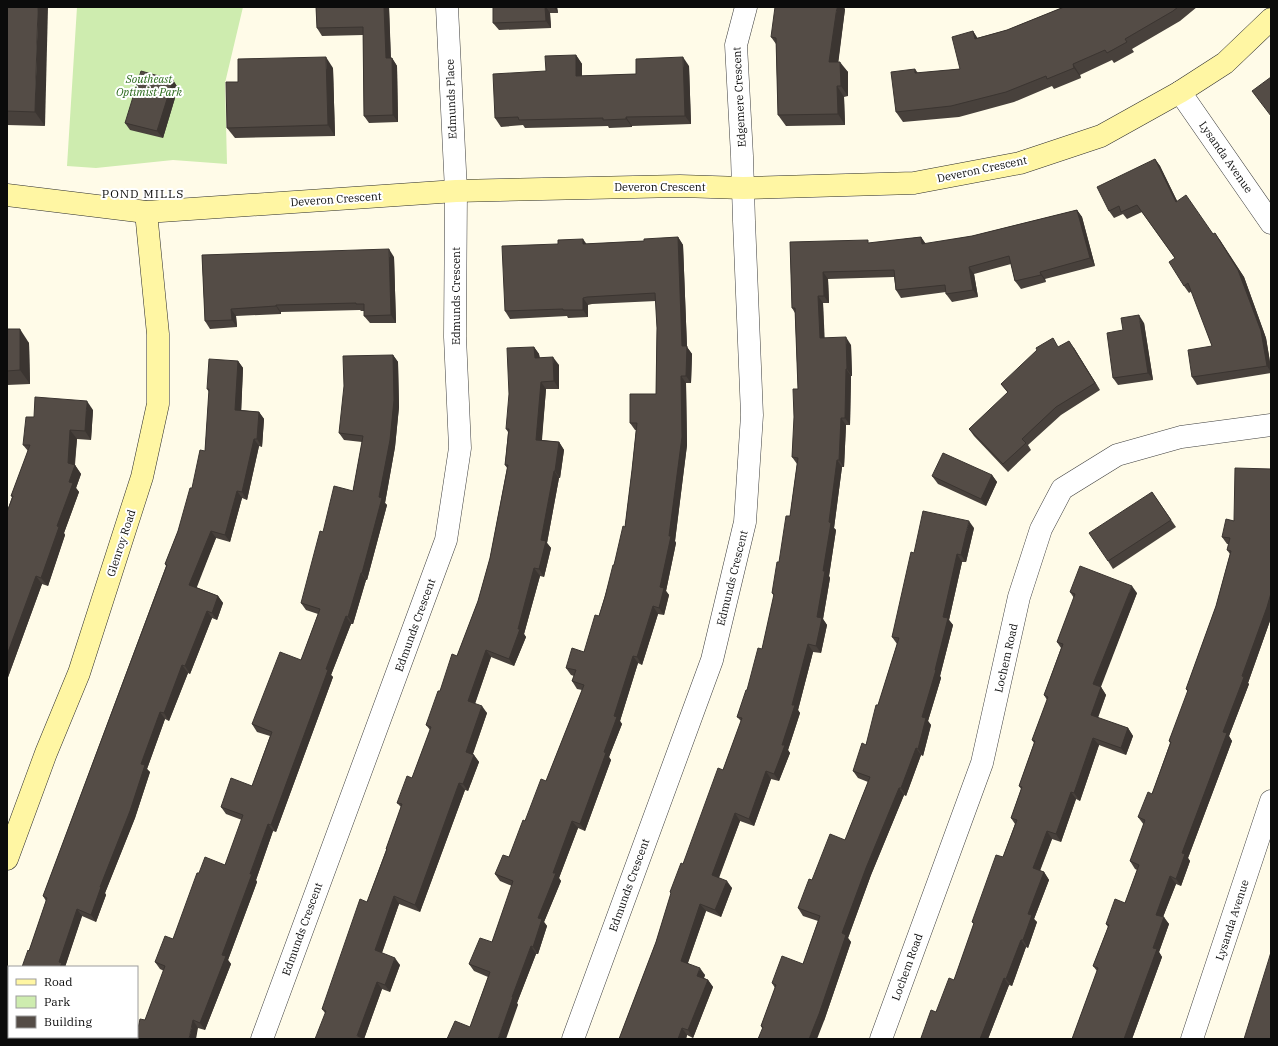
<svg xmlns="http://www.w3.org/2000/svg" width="1278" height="1046" viewBox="0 0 1278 1046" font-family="'IBM Plex Serif',serif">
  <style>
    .green { fill: #ceecaf }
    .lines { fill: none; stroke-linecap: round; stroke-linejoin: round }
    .street-casing { stroke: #3e3e3e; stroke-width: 23 }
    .secondary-casing { stroke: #2d2d2d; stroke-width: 23 }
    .street { stroke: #fff; stroke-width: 22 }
    .secondary { stroke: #fff6a3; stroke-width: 22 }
    .wall { fill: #48413c }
    .shaded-wall { fill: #3b3531 }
    .building { fill: #544c46; stroke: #3b3531 }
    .labels { text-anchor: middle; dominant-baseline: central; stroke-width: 4; stroke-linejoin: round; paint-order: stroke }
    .park-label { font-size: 11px; font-style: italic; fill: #266617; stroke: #fff }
    .street-label { font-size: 11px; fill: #0b0b0b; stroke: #fff }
    .neighbourhood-label { font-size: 12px; letter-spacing: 1px; fill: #0b0b0b; stroke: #fff }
  </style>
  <rect width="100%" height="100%" fill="#fffbe8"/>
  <path class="green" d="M 77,7 L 243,7 L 225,83 L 227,164 L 173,160 L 96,168 L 67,166 Z"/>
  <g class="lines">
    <defs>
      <g id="street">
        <path d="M 1180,92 L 1271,223"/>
        <path d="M 262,1039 L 446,540 L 460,448 L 455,337 L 456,191 L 447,7"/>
        <path d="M 573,1039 L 712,660 L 745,522 L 752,415 L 744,221 L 742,156 L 736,45 L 746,7"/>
        <path d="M 881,1039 L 982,763 L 1019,597 L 1041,529 L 1062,489 L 1117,455 L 1181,437 L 1271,425"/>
        <path d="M 1192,1039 L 1271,801"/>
      </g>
      <g id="secondary">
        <path d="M 7,195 L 146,212 L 456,191 L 680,186 L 743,188 L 914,183 L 1020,163 L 1101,136 L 1180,92 L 1225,63 L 1271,19"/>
        <path d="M 7,859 L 46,753 L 79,673 L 142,477 L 158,404 L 158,334 L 146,212"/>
      </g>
    </defs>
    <use href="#street" class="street-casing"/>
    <use href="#secondary" class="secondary-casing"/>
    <use href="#street" class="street"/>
    <use href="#secondary" class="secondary"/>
  </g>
  <g class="wall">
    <path d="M 7,7 L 45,126 L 7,125 Z"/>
    <path d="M 316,7 L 389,7 L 391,58 L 392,58 L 397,66 L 398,122 L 369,123 L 364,116 L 363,35 L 322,36 L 317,28 Z"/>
    <path d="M 493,7 L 557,7 L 558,13 L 550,13 L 551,28 L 499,30 L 493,23 Z"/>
    <path d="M 1064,7 L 1197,7 L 1180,21 L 1132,49 L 1134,52 L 1114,63 L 1112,60 L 1080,75 L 1081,78 L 1054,89 L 1052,86 L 1014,102 L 959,117 L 903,122 L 896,112 L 915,69 L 918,73 L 960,69 L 973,31 L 977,38 L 1007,30 Z"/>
    <path d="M 845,9 L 838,62 L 848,72 L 848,96 L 844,97 L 845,125 L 786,126 L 778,115 L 776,44 L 771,37 Z"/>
    <path d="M 576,55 L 582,64 L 582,76 L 636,74 L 689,66 L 691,124 L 632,126 L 632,127 L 609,128 L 608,126 L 525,128 L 523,125 L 501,127 L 495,118 L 546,71 Z"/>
    <path d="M 333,68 L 335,136 L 235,138 L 227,128 L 238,82 Z"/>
    <path d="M 173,80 L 178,88 L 163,138 L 130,130 L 125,123 Z"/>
    <path d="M 1155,159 L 1160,166 L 1177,201 L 1220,240 L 1244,277 L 1266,338 L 1271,368 L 1271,373 L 1197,385 L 1192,377 L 1212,346 L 1192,291 L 1189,293 L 1184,286 L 1175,258 L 1142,212 L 1127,219 L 1123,214 L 1114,218 L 1109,211 Z"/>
    <path d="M 1077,210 L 1082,217 L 1095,266 L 1045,279 L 1046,282 L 1021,289 L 1015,281 L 1011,264 L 974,274 L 978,297 L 952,302 L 946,294 L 946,292 L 901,298 L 896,290 L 894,277 L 828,279 L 829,303 L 823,303 L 824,338 L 851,345 L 852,376 L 851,376 L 850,425 L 846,425 L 844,467 L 842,467 L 834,528 L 836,530 L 829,576 L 830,578 L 823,619 L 827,625 L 821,653 L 813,652 L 798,710 L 800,713 L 788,750 L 790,753 L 779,781 L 771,779 L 754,826 L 740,821 L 719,878 L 732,888 L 721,917 L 706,911 L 688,963 L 705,975 L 704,978 L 708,980 L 713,987 L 693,1038 L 687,1035 L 686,1039 L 619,1039 L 656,942 L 671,894 L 670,892 L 683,864 L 723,770 L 741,721 L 737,717 L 762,649 L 774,596 L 772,593 L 790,516 L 797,464 L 792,457 L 798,389 L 795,313 L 792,308 L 790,242 L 870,243 L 921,237 L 926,244 L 972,236 Z"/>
    <path d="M 678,237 L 683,245 L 687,347 L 692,354 L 691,383 L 686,383 L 687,445 L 675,541 L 676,543 L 666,591 L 669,595 L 664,615 L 658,614 L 642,665 L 638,663 L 620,721 L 622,724 L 609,757 L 611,760 L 585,831 L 578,828 L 559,878 L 561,881 L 544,922 L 547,926 L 538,954 L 536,954 L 517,1003 L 518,1005 L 470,1027 L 488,977 L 474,971 L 469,964 L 492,942 L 512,886 L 500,881 L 495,874 L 509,857 L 525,821 L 546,781 L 582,690 L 577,689 L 572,681 L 574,676 L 571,675 L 566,668 L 584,652 L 599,616 L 625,527 L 632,470 L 636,430 L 635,430 L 630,423 L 656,394 L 657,328 L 656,301 L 592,304 L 588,305 L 588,317 L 568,318 L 567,316 L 510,319 L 505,311 L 586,244 L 644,241 Z"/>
    <path d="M 202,255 L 394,257 L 396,323 L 370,323 L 364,316 L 364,311 L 361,311 L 360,310 L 281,312 L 281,314 L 236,316 L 237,327 L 210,329 L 205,321 Z"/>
    <path d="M 7,318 L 7,329 L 29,343 L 30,384 L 7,385 Z"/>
    <path d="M 1144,323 L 1153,380 L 1118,385 L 1113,378 L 1123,330 Z"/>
    <path d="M 534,347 L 539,354 L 540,358 L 559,365 L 559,389 L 546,389 L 542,440 L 559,442 L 564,450 L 560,478 L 559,478 L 547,543 L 551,548 L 544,577 L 540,576 L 524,634 L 526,637 L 514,666 L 491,657 L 475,704 L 487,713 L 473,754 L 479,762 L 468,791 L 465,790 L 420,912 L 399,904 L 382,953 L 400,965 L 390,992 L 382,989 L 364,1039 L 325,1013 L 322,1009 L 367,902 L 386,850 L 386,849 L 401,807 L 397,803 L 412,778 L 430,730 L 426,725 L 440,691 L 457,656 L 478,601 L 490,558 L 507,468 L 505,465 L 508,432 L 506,429 Z"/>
    <path d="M 1059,347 L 1074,348 L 1100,390 L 1061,415 L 1028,445 L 1031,450 L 1008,472 L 974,436 L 969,429 L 1008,393 L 1001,384 Z"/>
    <path d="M 393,355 L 398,362 L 399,407 L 395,447 L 385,503 L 387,505 L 367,580 L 366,580 L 353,624 L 351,624 L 331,675 L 333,677 L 276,832 L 273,831 L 256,880 L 257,882 L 228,960 L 231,964 L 205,1030 L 198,1028 L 145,1020 L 164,971 L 160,969 L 155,962 L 173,939 L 199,873 L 225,865 L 242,820 L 226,814 L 221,807 L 252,786 L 270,736 L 257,732 L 252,724 L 301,660 L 318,614 L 306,610 L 301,603 L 353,491 L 362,442 L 344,440 L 339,433 Z"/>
    <path d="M 238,361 L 243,368 L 241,410 L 259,412 L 264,419 L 262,447 L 259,446 L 247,500 L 242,498 L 230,542 L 216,538 L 196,587 L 218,596 L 223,603 L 217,620 L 212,618 L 190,674 L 188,673 L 169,721 L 165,719 L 147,769 L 150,772 L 135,818 L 105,893 L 106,895 L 96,922 L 82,916 L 65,967 L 22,967 L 29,951 L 46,901 L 43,896 L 166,566 L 165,564 L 178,531 L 192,488 L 205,451 L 209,392 L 207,389 Z"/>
    <path d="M 93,410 L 91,440 L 77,439 L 75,465 L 81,474 L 76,488 L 79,492 L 64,533 L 65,535 L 48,586 L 42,584 L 7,680 L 7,512 L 12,497 L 11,496 L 28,451 L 23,445 L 34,417 Z"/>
    <path d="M 1271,469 L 1271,618 L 1248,683 L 1249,684 L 1229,736 L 1232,741 L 1188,858 L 1190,861 L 1181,886 L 1176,884 L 1163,917 L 1169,924 L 1159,952 L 1162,957 L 1132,1039 L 1072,1039 L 1097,971 L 1093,966 L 1108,927 L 1106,924 L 1125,903 L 1137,870 L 1135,869 L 1130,861 L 1144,825 L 1138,817 L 1152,794 L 1170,743 L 1169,741 L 1188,692 L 1186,689 L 1216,606 L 1230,554 L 1227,550 L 1229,544 L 1227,544 L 1222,537 Z"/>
    <path d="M 992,475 L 997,482 L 986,506 L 938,484 L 932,476 Z"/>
    <path d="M 1152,492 L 1176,527 L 1113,569 L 1108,561 Z"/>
    <path d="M 974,528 L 966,562 L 962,562 L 949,620 L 953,625 L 940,676 L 941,678 L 928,721 L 931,725 L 923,756 L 921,755 L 906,796 L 904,795 L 871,875 L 848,938 L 851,942 L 824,1021 L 762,1028 L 761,1026 L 775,988 L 772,983 L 803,964 L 818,921 L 803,916 L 798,908 L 812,880 L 845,840 L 868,782 L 858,778 L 853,771 L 866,745 L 897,644 L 892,637 L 914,553 Z"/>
    <path d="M 1070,592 L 1137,593 L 1100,687 L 1101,687 L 1106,695 L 1098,718 L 1128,728 L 1133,736 L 1126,755 L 1099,745 L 1080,801 L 1076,799 L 1061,842 L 1052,839 L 1040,871 L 1044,872 L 1049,880 L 1034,919 L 1037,922 L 1028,948 L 1026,947 L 1012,986 L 1009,985 L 988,1039 L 922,1039 L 921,1038 L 954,980 L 974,924 L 972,922 L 1003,857 L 1015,824 L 1011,818 L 1021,789 L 1019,786 L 1034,743 L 1032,740 L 1047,700 L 1044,695 L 1061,648 L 1057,642 L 1074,598 Z"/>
  </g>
  <g class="shaded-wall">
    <path d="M 38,7 L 48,7 L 45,126 L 35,112 Z"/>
    <path d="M 384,7 L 389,7 L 391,66 L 386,58 Z"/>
    <path d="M 545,7 L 546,7 L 550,13 L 551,28 L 546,21 Z"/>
    <path d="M 554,7 L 557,7 L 558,13 Z"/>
    <path d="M 837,7 L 844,7 L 845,9 L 837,73 L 829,62 Z"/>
    <path d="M 973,31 L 980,42 L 975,39 Z"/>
    <path d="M 576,55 L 582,64 L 582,84 L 576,76 Z"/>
    <path d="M 326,57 L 333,68 L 335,136 L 328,125 Z"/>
    <path d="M 683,57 L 689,66 L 691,124 L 685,116 Z"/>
    <path d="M 392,58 L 397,66 L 398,122 L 393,115 Z"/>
    <path d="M 840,62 L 848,72 L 848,96 L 841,86 Z"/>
    <path d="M 1073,64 L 1080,75 L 1081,78 L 1074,68 Z"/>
    <path d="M 173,80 L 178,88 L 163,138 L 157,131 Z"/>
    <path d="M 837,86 L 844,97 L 845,125 L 838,114 Z"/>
    <path d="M 626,117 L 632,126 L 632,127 L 626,119 Z"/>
    <path d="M 1155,159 L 1160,166 L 1181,209 L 1176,202 Z"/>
    <path d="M 1077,210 L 1082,217 L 1095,266 L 1090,258 Z"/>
    <path d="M 1215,233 L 1244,277 L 1266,338 L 1271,368 L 1271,372 L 1267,366 Z"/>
    <path d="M 678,237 L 683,245 L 687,347 L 692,354 L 691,383 L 686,376 L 682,346 Z"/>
    <path d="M 921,237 L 926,245 L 922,244 Z"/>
    <path d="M 583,239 L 588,246 L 583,244 Z"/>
    <path d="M 389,249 L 394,257 L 396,323 L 391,315 Z"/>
    <path d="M 969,267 L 974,274 L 978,297 L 973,290 Z"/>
    <path d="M 823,272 L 828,279 L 829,303 L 824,296 Z"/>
    <path d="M 1040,272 L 1045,279 L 1046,282 L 1041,275 Z"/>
    <path d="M 818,296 L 823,303 L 825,345 L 820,338 Z"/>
    <path d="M 583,298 L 588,305 L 588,317 L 583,310 Z"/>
    <path d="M 276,305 L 281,312 L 281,314 L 276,306 Z"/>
    <path d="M 231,309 L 236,316 L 237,327 L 232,320 Z"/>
    <path d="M 1139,315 L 1144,323 L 1153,380 L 1148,373 Z"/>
    <path d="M 20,329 L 29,343 L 30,384 L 20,370 Z"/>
    <path d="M 846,337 L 851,345 L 852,376 L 847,369 Z"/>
    <path d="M 1069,341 L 1074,348 L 1100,390 L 1095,383 Z"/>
    <path d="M 534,347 L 539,354 L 540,365 L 535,358 Z"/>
    <path d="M 393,355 L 398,362 L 399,407 L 395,447 L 385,503 L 387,505 L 367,580 L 362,573 L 379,497 Z"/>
    <path d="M 553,357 L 559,365 L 559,389 L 554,381 Z"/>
    <path d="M 238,361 L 243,368 L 241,417 L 235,410 Z"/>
    <path d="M 846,369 L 851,376 L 850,425 L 845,418 Z"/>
    <path d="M 681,376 L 686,383 L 687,445 L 675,541 L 676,543 L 666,591 L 669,595 L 664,615 L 659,608 L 660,587 L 669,536 Z"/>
    <path d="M 541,382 L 546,389 L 541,447 L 536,440 Z"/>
    <path d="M 87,401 L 93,410 L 91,440 L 85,431 Z"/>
    <path d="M 259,412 L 264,419 L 262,447 L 257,439 Z"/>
    <path d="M 841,418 L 846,425 L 844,467 L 839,460 Z"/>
    <path d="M 70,430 L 77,439 L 74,468 L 75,465 L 81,474 L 76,488 L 79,492 L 64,533 L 65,535 L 48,586 L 41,578 L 57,526 L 69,482 L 68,463 Z"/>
    <path d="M 254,439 L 259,446 L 247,500 L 242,492 Z"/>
    <path d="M 559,442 L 564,450 L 560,478 L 555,471 Z"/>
    <path d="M 837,460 L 842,467 L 834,528 L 836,530 L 829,576 L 830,578 L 823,619 L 827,625 L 821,653 L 816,646 L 817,617 Z"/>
    <path d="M 554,471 L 559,478 L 547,543 L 551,548 L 544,577 L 539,569 L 541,540 Z"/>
    <path d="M 992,475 L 997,482 L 986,506 L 981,499 Z"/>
    <path d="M 237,491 L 242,498 L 230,542 L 225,535 Z"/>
    <path d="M 969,521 L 974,528 L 966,562 L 961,555 Z"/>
    <path d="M 211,531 L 216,538 L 195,592 L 189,585 Z"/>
    <path d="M 957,554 L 962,562 L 949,620 L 953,625 L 940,676 L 941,678 L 928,721 L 931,725 L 923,756 L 918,749 L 922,717 L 935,670 L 943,617 Z"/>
    <path d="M 534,568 L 540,576 L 524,634 L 526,637 L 514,666 L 509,659 L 518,629 Z"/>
    <path d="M 361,573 L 366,580 L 353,624 L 348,617 Z"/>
    <path d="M 36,576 L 42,584 L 7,680 L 7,655 Z"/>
    <path d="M 1132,586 L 1137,593 L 1099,692 L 1093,684 Z"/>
    <path d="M 1271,593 L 1271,618 L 1248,683 L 1249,684 L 1229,736 L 1232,741 L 1188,858 L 1190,861 L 1181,886 L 1176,879 L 1182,853 L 1223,732 Z"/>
    <path d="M 218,596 L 223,603 L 217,620 L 212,613 Z"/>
    <path d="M 653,606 L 658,614 L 642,665 L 637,657 Z"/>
    <path d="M 207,611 L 212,618 L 190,674 L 185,666 Z"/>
    <path d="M 346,616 L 351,624 L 331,675 L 333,677 L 276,832 L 271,825 L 326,669 Z"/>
    <path d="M 808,644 L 813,652 L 798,710 L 800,713 L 788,750 L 790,753 L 779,781 L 774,774 L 782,745 L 792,705 Z"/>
    <path d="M 486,650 L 491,657 L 473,709 L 468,701 Z"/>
    <path d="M 633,656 L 638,663 L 620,721 L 622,724 L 609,757 L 611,760 L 585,831 L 580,824 L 604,752 L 614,716 Z"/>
    <path d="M 182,665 L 188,673 L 169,721 L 164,713 Z"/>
    <path d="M 1101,687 L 1106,695 L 1096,722 L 1091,715 Z"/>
    <path d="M 482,706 L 487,713 L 471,759 L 466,752 Z"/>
    <path d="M 160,712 L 165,719 L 147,769 L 150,772 L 135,818 L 105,893 L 106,895 L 96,922 L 91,915 L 100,887 L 141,764 Z"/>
    <path d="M 1128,728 L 1133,736 L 1126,755 L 1121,748 Z"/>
    <path d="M 1093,738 L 1099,745 L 1080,801 L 1074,793 Z"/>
    <path d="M 916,748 L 921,755 L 906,796 L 901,788 Z"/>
    <path d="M 474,755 L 479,762 L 468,791 L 463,784 Z"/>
    <path d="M 766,771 L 771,779 L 754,826 L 749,819 Z"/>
    <path d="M 459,783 L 465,790 L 420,912 L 415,905 Z"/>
    <path d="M 899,788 L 904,795 L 871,875 L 848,938 L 851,942 L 824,1021 L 817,1039 L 809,1039 L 842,933 L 866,868 Z"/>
    <path d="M 1071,792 L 1076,799 L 1061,842 L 1056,834 Z"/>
    <path d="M 735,813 L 740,821 L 717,882 L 712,875 Z"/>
    <path d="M 572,821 L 578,828 L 559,878 L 561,881 L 544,922 L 547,926 L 538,954 L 533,947 L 538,918 L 553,873 Z"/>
    <path d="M 268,824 L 273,831 L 256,880 L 257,882 L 228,960 L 231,964 L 205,1030 L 200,1023 L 222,955 Z"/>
    <path d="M 1047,831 L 1052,839 L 1038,875 L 1033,868 Z"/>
    <path d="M 1044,872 L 1049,880 L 1034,919 L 1037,922 L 1028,948 L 1023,940 L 1028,914 Z"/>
    <path d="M 1170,876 L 1176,884 L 1161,922 L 1156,915 Z"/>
    <path d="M 727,881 L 732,888 L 721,917 L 715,910 Z"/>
    <path d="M 394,896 L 399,904 L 380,958 L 375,950 Z"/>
    <path d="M 700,904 L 706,911 L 686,968 L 681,961 Z"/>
    <path d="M 77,909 L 82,916 L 65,967 L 60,967 L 59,962 Z"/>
    <path d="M 1164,917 L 1169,924 L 1159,952 L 1162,957 L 1132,1039 L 1124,1039 L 1153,948 Z"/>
    <path d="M 1021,940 L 1026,947 L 1012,986 L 1006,979 Z"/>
    <path d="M 531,946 L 536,954 L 517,1003 L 518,1005 L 506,1039 L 498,1039 L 512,997 Z"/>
    <path d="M 395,958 L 400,965 L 390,992 L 385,985 Z"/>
    <path d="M 700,968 L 705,975 L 702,983 L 697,976 Z"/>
    <path d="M 1004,978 L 1009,985 L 988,1039 L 980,1039 Z"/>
    <path d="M 708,980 L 713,987 L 693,1038 L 688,1030 Z"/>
    <path d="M 377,982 L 382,989 L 364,1039 L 357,1036 Z"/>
    <path d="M 193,1020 L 198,1028 L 196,1039 L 189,1039 Z"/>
    <path d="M 682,1028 L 687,1035 L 686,1039 L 678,1039 Z"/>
    <rect x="63" y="1037" width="6" height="2"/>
  </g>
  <g class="building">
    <path d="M 7,7 L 38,7 L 35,112 L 7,111 Z"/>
    <path d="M 316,7 L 384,7 L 386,58 L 392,58 L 393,115 L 364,116 L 363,27 L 317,28 Z"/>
    <path d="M 493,7 L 545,7 L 546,21 L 493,23 Z"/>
    <path d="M 775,7 L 837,7 L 829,62 L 840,62 L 841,86 L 837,86 L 838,114 L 778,115 L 776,38 L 771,37 Z"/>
    <path d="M 1064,7 L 1178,7 L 1173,11 L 1125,39 L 1127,42 L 1107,53 L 1105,50 L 1073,64 L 1074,68 L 1047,79 L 1046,76 L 1006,92 L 951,106 L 896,112 L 891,72 L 915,69 L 915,73 L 960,69 L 952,37 L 973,31 L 975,39 L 1007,30 Z"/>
    <path d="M 576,55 L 576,76 L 636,74 L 636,59 L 683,57 L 685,116 L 626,117 L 626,119 L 603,120 L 603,118 L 519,120 L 518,117 L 495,118 L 493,74 L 546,71 L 545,56 Z"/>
    <path d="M 326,57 L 328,125 L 227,128 L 226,82 L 238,82 L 238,59 Z"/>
    <path d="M 141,71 L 173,80 L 157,131 L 125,123 Z"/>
    <path d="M 1271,77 L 1271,116 L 1252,91 Z"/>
    <path d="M 1155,159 L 1176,202 L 1186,195 L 1213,234 L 1215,233 L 1238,270 L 1261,331 L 1267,366 L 1192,377 L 1188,350 L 1212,346 L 1188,283 L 1184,286 L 1169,262 L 1175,258 L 1137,205 L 1121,212 L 1119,206 L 1109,211 L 1097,187 Z"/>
    <path d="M 1077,210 L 1090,258 L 1040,272 L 1041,275 L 1015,281 L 1009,256 L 969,267 L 973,290 L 946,294 L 945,285 L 896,290 L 894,270 L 823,272 L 824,296 L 818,296 L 820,338 L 846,337 L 847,369 L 846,369 L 845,418 L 841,418 L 839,460 L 837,460 L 829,522 L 831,523 L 823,571 L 825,571 L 817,617 L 822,618 L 816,646 L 808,644 L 792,705 L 795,705 L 782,745 L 785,745 L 774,774 L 766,771 L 749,819 L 735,813 L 712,875 L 727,881 L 715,910 L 700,904 L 681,961 L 700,968 L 697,976 L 708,980 L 688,1030 L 682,1028 L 678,1039 L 619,1039 L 656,942 L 671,893 L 670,892 L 681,863 L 683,864 L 718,768 L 723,770 L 742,718 L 737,717 L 746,690 L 747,690 L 758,648 L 762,649 L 774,594 L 772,593 L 777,562 L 779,562 L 786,516 L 790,516 L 798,458 L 792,457 L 794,417 L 793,389 L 798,389 L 795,308 L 792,308 L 790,242 L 868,240 L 868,243 L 921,237 L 922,244 L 972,236 Z"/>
    <path d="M 678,237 L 682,346 L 687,346 L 686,376 L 681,376 L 682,437 L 669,536 L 671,536 L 660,587 L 664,588 L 659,608 L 653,606 L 637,657 L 633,656 L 614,716 L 617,717 L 604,752 L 606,753 L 580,824 L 572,821 L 553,873 L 556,873 L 538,918 L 542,919 L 533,947 L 531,946 L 512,997 L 513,997 L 498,1039 L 447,1039 L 455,1021 L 470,1027 L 490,972 L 469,964 L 480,938 L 492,942 L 513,881 L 495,874 L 503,855 L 509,857 L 523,820 L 525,821 L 541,779 L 546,781 L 584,685 L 572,681 L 576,670 L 566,668 L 572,648 L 584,652 L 595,615 L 599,616 L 605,597 L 613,565 L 614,565 L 623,526 L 625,527 L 632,470 L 637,423 L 630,423 L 630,394 L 656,394 L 657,328 L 655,293 L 587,297 L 583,298 L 583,310 L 563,310 L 563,309 L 505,311 L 502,246 L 558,244 L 558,240 L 583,239 L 583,244 L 644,241 L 644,239 Z"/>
    <path d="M 389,249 L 391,315 L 364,316 L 364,304 L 356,304 L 356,303 L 276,305 L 276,306 L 231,309 L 232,320 L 205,321 L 202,255 Z"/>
    <path d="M 1139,315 L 1148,373 L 1113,378 L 1107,333 L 1123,330 L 1121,318 Z"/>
    <path d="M 7,329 L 20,329 L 20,370 L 7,371 Z"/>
    <path d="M 1053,338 L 1058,347 L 1069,341 L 1095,383 L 1056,407 L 1022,439 L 1026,443 L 1003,464 L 969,429 L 1008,392 L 1001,384 L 1037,350 L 1036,348 Z"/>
    <path d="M 534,347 L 535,358 L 553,357 L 554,381 L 541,382 L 536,440 L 559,442 L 555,471 L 554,471 L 541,540 L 546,541 L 539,569 L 534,568 L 518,629 L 520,629 L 509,659 L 486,650 L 468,701 L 482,706 L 466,752 L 474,755 L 463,784 L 459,783 L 415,905 L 394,896 L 375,950 L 395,958 L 385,985 L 377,982 L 357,1036 L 365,1039 L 315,1039 L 326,1011 L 322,1009 L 360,899 L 367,902 L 387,849 L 386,849 L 402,804 L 397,803 L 407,776 L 412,778 L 431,727 L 426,725 L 438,691 L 440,691 L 452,654 L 457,656 L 478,601 L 490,558 L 508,465 L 505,465 L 509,429 L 506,429 L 509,394 L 507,348 Z"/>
    <path d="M 393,355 L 394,400 L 390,440 L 379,497 L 382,498 L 362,573 L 361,573 L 348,617 L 346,616 L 326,669 L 328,670 L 271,825 L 268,824 L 250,874 L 252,874 L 222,955 L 226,956 L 200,1023 L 193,1020 L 189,1039 L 136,1039 L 136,1037 L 137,1037 L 137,1033 L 140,1019 L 145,1020 L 165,966 L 155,962 L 165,936 L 173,939 L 197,873 L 199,873 L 205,857 L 225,865 L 243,815 L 221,807 L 231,778 L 252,786 L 272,732 L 252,724 L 280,652 L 301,660 L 320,609 L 301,603 L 320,531 L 323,532 L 334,486 L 353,491 L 363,436 L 339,433 L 344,386 L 343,356 Z"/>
    <path d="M 209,359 L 238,361 L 235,410 L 259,412 L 257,439 L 254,439 L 242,492 L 237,491 L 225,535 L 211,531 L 189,585 L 218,596 L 212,613 L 207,611 L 185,666 L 182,665 L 164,713 L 160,712 L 141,764 L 145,765 L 130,811 L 100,887 L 101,887 L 91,915 L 77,909 L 59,962 L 62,963 L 60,967 L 22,967 L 28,950 L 29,951 L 47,898 L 43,896 L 167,565 L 165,564 L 178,531 L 190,488 L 192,488 L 200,450 L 205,451 L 209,389 L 207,389 Z"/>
    <path d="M 35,397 L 87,401 L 85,431 L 70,430 L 68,463 L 75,465 L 69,482 L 73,483 L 57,526 L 59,527 L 41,578 L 36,576 L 7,655 L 7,512 L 13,496 L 11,496 L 30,445 L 23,445 L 26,417 L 34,417 Z"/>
    <path d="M 943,453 L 992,475 L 981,499 L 932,476 Z"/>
    <path d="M 1235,468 L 1271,469 L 1271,593 L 1267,607 L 1242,676 L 1244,677 L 1223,732 L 1227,733 L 1182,853 L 1185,854 L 1176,879 L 1170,876 L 1156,915 L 1164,917 L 1153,948 L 1157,949 L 1124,1039 L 1072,1039 L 1098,968 L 1093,966 L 1109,925 L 1106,924 L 1115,899 L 1125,903 L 1139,865 L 1130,861 L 1145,820 L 1138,817 L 1148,792 L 1152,794 L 1171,742 L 1169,741 L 1188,690 L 1186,689 L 1216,606 L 1231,551 L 1227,550 L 1230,538 L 1222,537 L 1226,519 L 1234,521 Z"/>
    <path d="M 1152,492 L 1171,520 L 1108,561 L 1089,533 Z"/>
    <path d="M 923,511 L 969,521 L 961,555 L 957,554 L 943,617 L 948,618 L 935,670 L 936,670 L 922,717 L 926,718 L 918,749 L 916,748 L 901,788 L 899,788 L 866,868 L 842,933 L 846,935 L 819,1014 L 809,1039 L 758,1039 L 763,1027 L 761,1026 L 776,985 L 772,983 L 782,956 L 803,964 L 820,916 L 798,908 L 809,879 L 812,880 L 830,834 L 845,840 L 870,777 L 853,771 L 862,743 L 866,745 L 876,705 L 878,705 L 899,638 L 892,637 L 911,552 L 914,553 Z"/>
    <path d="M 1080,566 L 1132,586 L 1093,684 L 1101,687 L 1091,715 L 1128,728 L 1121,748 L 1093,738 L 1074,793 L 1071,792 L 1056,834 L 1047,831 L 1033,868 L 1044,872 L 1028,914 L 1032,915 L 1023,940 L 1021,940 L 1006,979 L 1004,978 L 980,1039 L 924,1039 L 921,1038 L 931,1010 L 936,1012 L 949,978 L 954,980 L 974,923 L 972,922 L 996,855 L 1003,857 L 1017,820 L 1011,818 L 1022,787 L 1019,786 L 1035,741 L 1032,740 L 1048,697 L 1044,695 L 1063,644 L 1057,642 L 1075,594 L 1070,592 Z"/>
    <path d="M 1271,952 L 1271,1039 L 1244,1039 L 1268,962 Z"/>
    <path d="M 11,1037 L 63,1037 L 63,1039 L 12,1039 L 12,1038 L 11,1038 Z"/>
  </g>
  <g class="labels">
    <g class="park-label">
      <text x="149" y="79">Southeast<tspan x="149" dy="13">Optimist Park</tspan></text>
    </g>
    <g class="street-label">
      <text transform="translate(739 97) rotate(-93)">Edgemere Crescent</text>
      <text transform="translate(451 99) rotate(-92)">Edmunds Place</text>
      <text transform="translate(1226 157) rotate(55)">Lysanda Avenue</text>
      <text transform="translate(982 169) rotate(-12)">Deveron Crescent</text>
      <text x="660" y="187">Deveron Crescent</text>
      <text transform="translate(336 199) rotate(-4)">Deveron Crescent</text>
      <text transform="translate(456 296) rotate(-90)">Edmunds Crescent</text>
      <text transform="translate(121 543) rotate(-72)">Glenroy Road</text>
      <text transform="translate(732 578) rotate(-76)">Edmunds Crescent</text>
      <text transform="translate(415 625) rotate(-70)">Edmunds Crescent</text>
      <text transform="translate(1006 658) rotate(-77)">Lochem Road</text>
      <text transform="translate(629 885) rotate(-70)">Edmunds Crescent</text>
      <text transform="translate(1232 920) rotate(-72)">Lysanda Avenue</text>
      <text transform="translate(302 929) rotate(-70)">Edmunds Crescent</text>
      <text transform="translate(907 967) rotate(-70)">Lochem Road</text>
    </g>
    <g class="neighbourhood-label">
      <text x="143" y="193">POND MILLS</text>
    </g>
  </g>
  <rect width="1278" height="1046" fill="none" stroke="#0b0b0b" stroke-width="16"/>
  <rect x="8" y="966" width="130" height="72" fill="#ffffff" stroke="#9d9d9d"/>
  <rect x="16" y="979" width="20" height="6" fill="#fff6a3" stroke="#9d9d9d"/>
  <text x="44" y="986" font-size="12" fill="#0b0b0b">Road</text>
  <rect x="16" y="996" width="20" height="12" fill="#ceecaf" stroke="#9d9d9d"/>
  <text x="44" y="1006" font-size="12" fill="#0b0b0b">Park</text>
  <rect x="16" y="1016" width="20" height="12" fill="#544c46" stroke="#9d9d9d"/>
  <text x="44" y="1026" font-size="12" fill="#0b0b0b">Building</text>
</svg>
